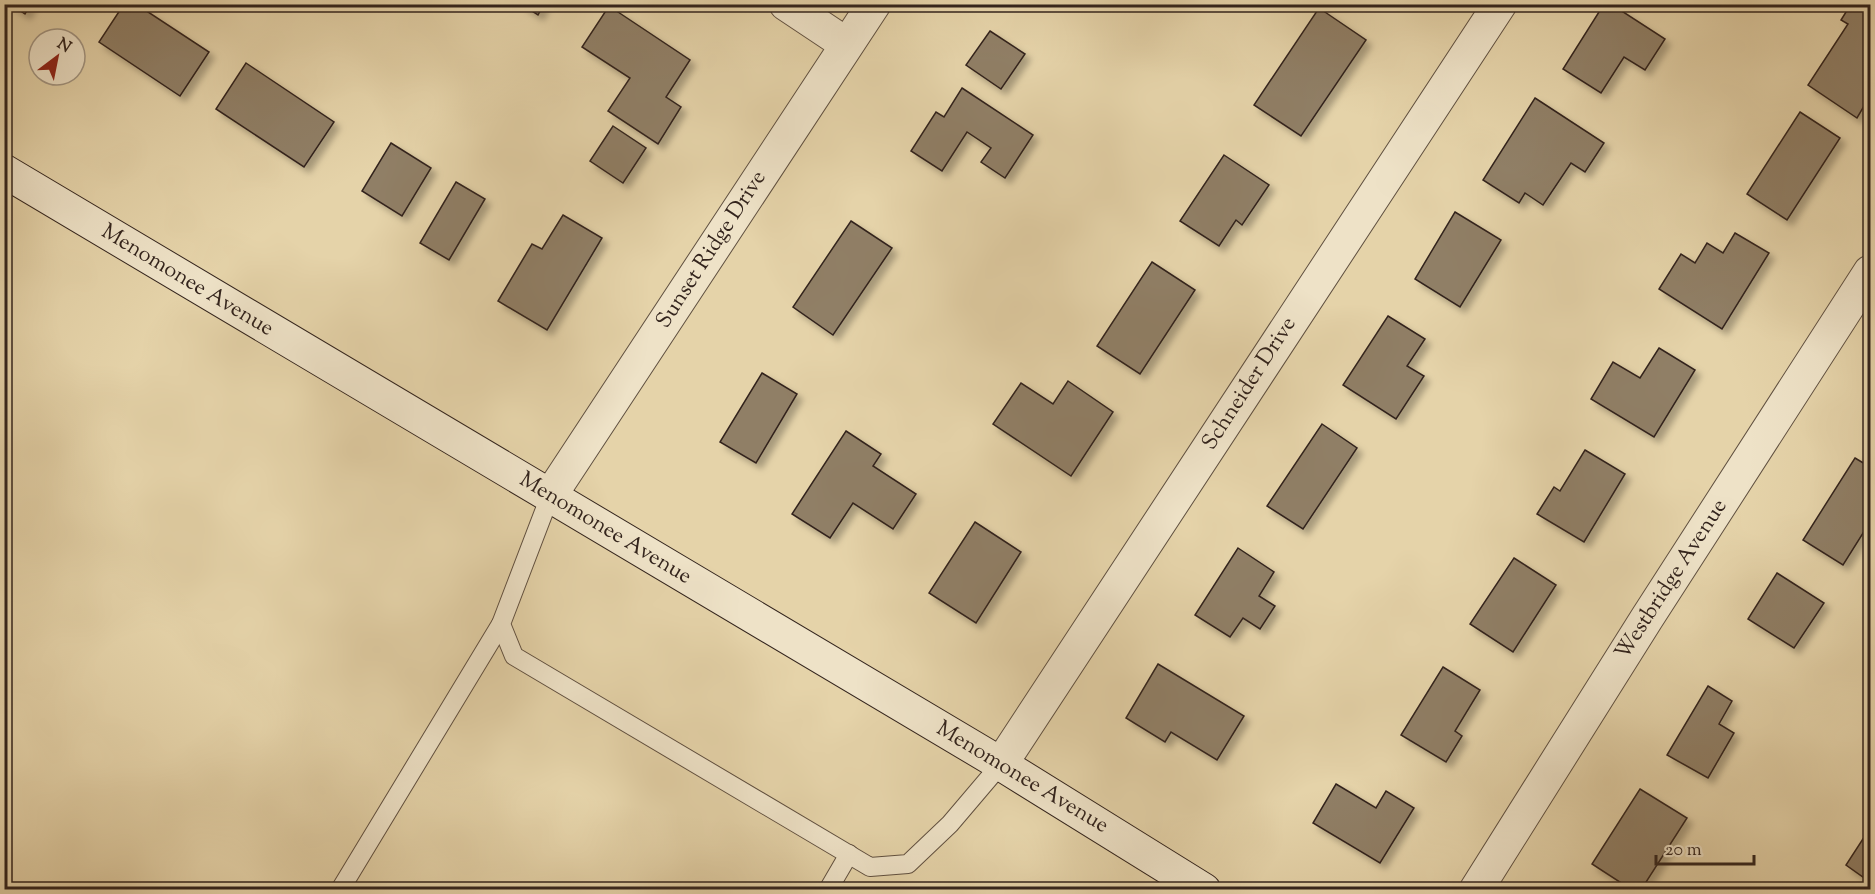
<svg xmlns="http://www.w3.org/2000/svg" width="1875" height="894" viewBox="0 0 1875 894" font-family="'Sorts Mill Goudy',serif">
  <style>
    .building { fill: #907f66; stroke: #33241d; stroke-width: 1.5; filter: url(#shadow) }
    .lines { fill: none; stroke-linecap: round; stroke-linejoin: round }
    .lane-casing { stroke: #605040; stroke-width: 20 }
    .street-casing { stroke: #605040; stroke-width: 35 }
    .secondary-casing { stroke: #33241d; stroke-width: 35 }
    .lane { stroke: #eee2c7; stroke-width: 18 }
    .street { stroke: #eee2c7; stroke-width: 33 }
    .secondary { stroke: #eee2c7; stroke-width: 33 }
    .labels { text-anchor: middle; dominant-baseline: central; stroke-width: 4.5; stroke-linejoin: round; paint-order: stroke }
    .street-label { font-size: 22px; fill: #33241d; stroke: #eee2c7 }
  </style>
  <defs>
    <filter id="shadow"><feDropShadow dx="5.5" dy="5.5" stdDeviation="3" flood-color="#0004"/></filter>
  </defs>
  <rect width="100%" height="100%" fill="#e5d3a9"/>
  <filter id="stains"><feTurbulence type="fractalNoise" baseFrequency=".00333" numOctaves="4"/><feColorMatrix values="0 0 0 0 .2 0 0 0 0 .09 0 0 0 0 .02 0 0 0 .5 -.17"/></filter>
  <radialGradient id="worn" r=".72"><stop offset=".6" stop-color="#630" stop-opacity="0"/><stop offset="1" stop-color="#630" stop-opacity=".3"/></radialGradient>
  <g class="building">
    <path d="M 10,4 L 31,4 L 25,14 Z"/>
    <path d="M 124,4 L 136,4 L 209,52 L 180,96 L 99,42 Z"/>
    <path d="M 521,4 L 544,4 L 538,15 Z"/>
    <path d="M 1604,4 L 1611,4 L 1665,39 L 1645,70 L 1624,57 L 1601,93 L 1563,69 Z"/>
    <path d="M 1851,4 L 1865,4 L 1870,8 L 1870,96 L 1857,118 L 1808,85 L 1848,24 L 1841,20 Z"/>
    <path d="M 609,6 L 690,60 L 666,97 L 681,107 L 658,144 L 608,111 L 630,78 L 582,47 Z"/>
    <path d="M 1319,8 L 1366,40 L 1301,136 L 1254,105 Z"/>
    <path d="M 990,31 L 1025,54 L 1001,89 L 966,65 Z"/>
    <path d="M 246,63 L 334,122 L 304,167 L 216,109 Z"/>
    <path d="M 962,88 L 1033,135 L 1005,178 L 981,162 L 991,148 L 967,132 L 942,171 L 911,151 L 936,112 L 944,117 Z"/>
    <path d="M 1535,98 L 1604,143 L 1585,172 L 1571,163 L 1543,205 L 1525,193 L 1519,203 L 1483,180 Z"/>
    <path d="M 1800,112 L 1840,138 L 1787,220 L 1747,194 Z"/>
    <path d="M 613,126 L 646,148 L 623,183 L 590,161 Z"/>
    <path d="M 391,143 L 431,168 L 402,216 L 362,191 Z"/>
    <path d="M 1224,155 L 1269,185 L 1242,225 L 1236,220 L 1219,246 L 1180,221 Z"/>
    <path d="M 456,182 L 485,199 L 449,260 L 420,243 Z"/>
    <path d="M 1455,212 L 1501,240 L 1460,307 L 1415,279 Z"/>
    <path d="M 563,215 L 602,238 L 547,330 L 498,301 L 532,244 L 542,249 Z"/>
    <path d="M 851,221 L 892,248 L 833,335 L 793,307 Z"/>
    <path d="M 1735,233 L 1769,253 L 1722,329 L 1659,289 L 1681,254 L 1695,263 L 1707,243 L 1723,253 Z"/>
    <path d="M 1152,262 L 1195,290 L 1140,374 L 1097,346 Z"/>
    <path d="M 1388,316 L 1425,339 L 1407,366 L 1424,376 L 1396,419 L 1343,385 Z"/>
    <path d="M 1659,348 L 1695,370 L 1654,437 L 1591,399 L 1613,362 L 1640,378 Z"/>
    <path d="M 762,373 L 797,394 L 756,463 L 720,442 Z"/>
    <path d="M 1068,381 L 1113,412 L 1071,476 L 993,424 L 1021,383 L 1053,404 Z"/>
    <path d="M 1322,424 L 1357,448 L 1303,529 L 1267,506 Z"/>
    <path d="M 846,431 L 881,454 L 873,466 L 916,494 L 893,529 L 853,503 L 830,538 L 792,514 Z"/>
    <path d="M 1585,450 L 1625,474 L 1584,542 L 1537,514 L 1554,487 L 1560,491 Z"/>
    <path d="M 1855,458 L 1870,467 L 1870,522 L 1843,565 L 1803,540 Z"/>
    <path d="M 975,522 L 1021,552 L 976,623 L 929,593 Z"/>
    <path d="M 1238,548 L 1274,572 L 1259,596 L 1275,606 L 1260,629 L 1243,618 L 1230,637 L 1195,615 Z"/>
    <path d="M 1514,558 L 1556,585 L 1513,652 L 1470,624 Z"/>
    <path d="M 1777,573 L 1824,603 L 1794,648 L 1748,619 Z"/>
    <path d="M 1158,664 L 1244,716 L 1217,760 L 1171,732 L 1165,742 L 1126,718 Z"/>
    <path d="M 1443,667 L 1480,690 L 1455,731 L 1462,736 L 1446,762 L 1401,735 Z"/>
    <path d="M 1708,686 L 1732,701 L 1719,724 L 1734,733 L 1708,778 L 1667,755 Z"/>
    <path d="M 1336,784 L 1376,808 L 1386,791 L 1414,808 L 1380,863 L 1313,823 Z"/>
    <path d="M 1640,789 L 1687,818 L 1641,890 L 1632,890 L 1592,864 Z"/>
    <path d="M 1870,828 L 1870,882 L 1846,865 Z"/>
  </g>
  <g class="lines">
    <defs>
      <g id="lane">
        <path d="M 550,496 L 501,624 L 514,656 L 870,867 L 908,864 L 950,824 L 1001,764"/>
        <path d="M 340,890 L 501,624"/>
        <path d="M 828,890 L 849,854"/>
      </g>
      <g id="street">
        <path d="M 786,4 L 846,44"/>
        <path d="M 550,496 L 874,4"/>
        <path d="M 1001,764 L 1500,4"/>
        <path d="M 1476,890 L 1647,618 L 1870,272"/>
      </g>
      <path id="secondary" d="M 4,171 L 1001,764 L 1204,890"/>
    </defs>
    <use href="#lane" class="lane-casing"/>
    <use href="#street" class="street-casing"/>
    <use href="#secondary" class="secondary-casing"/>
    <use href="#lane" class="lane"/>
    <use href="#street" class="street"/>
    <use href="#secondary" class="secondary"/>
  </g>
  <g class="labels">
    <g class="street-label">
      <text transform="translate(712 250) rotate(-57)">Sunset Ridge Drive</text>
      <text transform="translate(187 281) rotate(31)">Menomonee Avenue</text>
      <text transform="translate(1250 384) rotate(-57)">Schneider Drive</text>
      <text transform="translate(605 529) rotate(31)">Menomonee Avenue</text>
      <text transform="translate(1672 580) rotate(-57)">Westbridge Avenue</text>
      <text transform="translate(1022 778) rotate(31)">Menomonee Avenue</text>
    </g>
  </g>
  <rect width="1875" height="894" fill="none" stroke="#e5d3a9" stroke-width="24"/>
  <rect x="6" y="6" width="1863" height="882" fill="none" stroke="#33241d" stroke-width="3"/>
  <rect x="12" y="12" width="1851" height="870" fill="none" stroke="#33241d" stroke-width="1.5"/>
  <g transform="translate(57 57) rotate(32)"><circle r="28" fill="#eee2c7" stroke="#a39683" stroke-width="1.5"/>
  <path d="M0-4.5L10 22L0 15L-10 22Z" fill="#8f2418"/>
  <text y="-9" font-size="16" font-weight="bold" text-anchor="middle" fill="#33241d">N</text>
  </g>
  <path d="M1656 855v9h98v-9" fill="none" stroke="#33241d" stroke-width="3"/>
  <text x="1665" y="855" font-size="18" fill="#33241d" stroke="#eee2c7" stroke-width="4.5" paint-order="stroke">20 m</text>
  <rect width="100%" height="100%" filter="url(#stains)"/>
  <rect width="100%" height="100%" fill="url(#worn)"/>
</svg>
